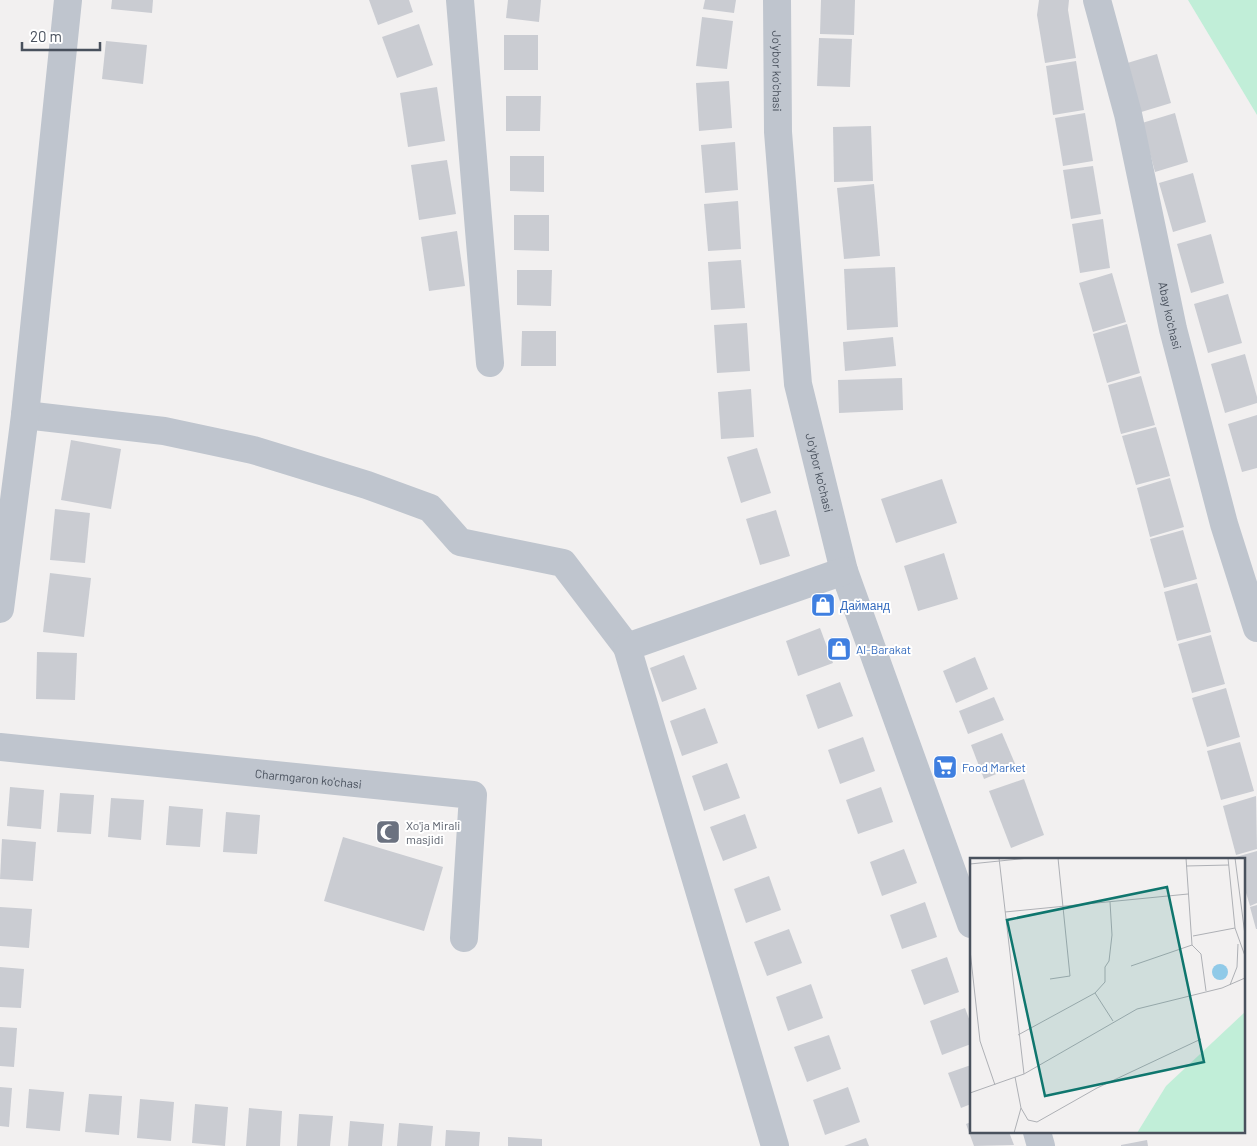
<svg xmlns="http://www.w3.org/2000/svg" width="1257" height="1146" viewBox="0 0 1257 1146" font-family="Barlow,sans-serif">
  <style>
    .green { fill: #c1eed8 }
    .building { fill: #caccd2 }
    .lines { fill: none; stroke-linecap: round; stroke-linejoin: round }
    .minor { stroke: #bfc5ce; stroke-width: 28 }
    .labels { text-anchor: middle; dominant-baseline: central; stroke-width: 4; stroke-linejoin: round; paint-order: stroke }
    .street-label { font-size: 12px; fill: #49515d; stroke: #fff }
    .shop-label { font-size: 12px; fill: #366cbe; stroke: #fff; text-anchor: start }
    .worship-label { font-size: 12px; fill: #5b616d; stroke: #fff; text-anchor: start }
    .inset-road { fill: none; stroke: #aeb0b5; stroke-width: 1 }
    .view { fill: #0f766e; fill-opacity: 0.15; stroke: #0f766e; stroke-width: 2.5 }
    .inset-edge { fill: none; stroke: #49515d; stroke-width: 2.5 }
  </style>
  <rect width="100%" height="100%" fill="#f2f0f0"/>
  <path class="green" d="M 1188,0 L 1257,0 L 1257,115 Z"/>
  <g class="building">
    <path d="M 112,0 L 153,0 L 152,13 L 111,9 Z"/>
    <path d="M 369,0 L 409,0 L 413,12 L 378,25 Z"/>
    <path d="M 508,0 L 541,0 L 539,22 L 506,18 Z"/>
    <path d="M 705,0 L 736,0 L 734,13 L 703,9 Z"/>
    <path d="M 821,0 L 855,0 L 854,35 L 820,34 Z"/>
    <path d="M 1039,0 L 1069,0 L 1068,10 L 1076,58 L 1045,63 L 1037,15 Z"/>
    <path d="M 702,17 L 733,21 L 727,69 L 696,66 Z"/>
    <path d="M 419,24 L 433,65 L 397,78 L 382,37 Z"/>
    <rect x="504" y="35" width="34" height="35"/>
    <path d="M 819,38 L 852,39 L 850,87 L 817,86 Z"/>
    <path d="M 106,41 L 147,45 L 143,84 L 102,79 Z"/>
    <path d="M 1157,54 L 1171,103 L 1138,113 L 1124,64 Z"/>
    <path d="M 1076,61 L 1084,110 L 1053,115 L 1046,66 Z"/>
    <path d="M 729,81 L 732,128 L 699,131 L 696,83 Z"/>
    <path d="M 437,87 L 445,141 L 408,147 L 400,93 Z"/>
    <path d="M 506,96 L 541,96 L 540,131 L 506,131 Z"/>
    <path d="M 1085,113 L 1093,161 L 1063,166 L 1055,118 Z"/>
    <path d="M 1175,113 L 1188,162 L 1155,172 L 1142,123 Z"/>
    <path d="M 871,126 L 873,181 L 834,182 L 833,127 Z"/>
    <path d="M 735,142 L 738,190 L 705,193 L 701,145 Z"/>
    <path d="M 510,156 L 544,156 L 544,192 L 510,191 Z"/>
    <path d="M 447,160 L 456,214 L 419,220 L 411,165 Z"/>
    <path d="M 1093,166 L 1101,214 L 1071,219 L 1063,170 Z"/>
    <path d="M 1193,173 L 1206,222 L 1173,232 L 1159,183 Z"/>
    <path d="M 874,184 L 880,256 L 844,259 L 837,188 Z"/>
    <path d="M 738,201 L 741,249 L 708,251 L 704,204 Z"/>
    <path d="M 514,215 L 549,215 L 549,251 L 514,250 Z"/>
    <path d="M 1103,219 L 1110,268 L 1080,273 L 1072,224 Z"/>
    <path d="M 457,231 L 465,286 L 429,291 L 421,237 Z"/>
    <path d="M 1211,234 L 1224,283 L 1191,293 L 1177,244 Z"/>
    <path d="M 741,260 L 745,308 L 711,310 L 708,262 Z"/>
    <path d="M 895,267 L 898,327 L 847,330 L 844,269 Z"/>
    <path d="M 517,270 L 552,270 L 551,306 L 517,305 Z"/>
    <path d="M 1112,273 L 1126,322 L 1093,332 L 1079,283 Z"/>
    <path d="M 1228,294 L 1242,343 L 1208,353 L 1194,304 Z"/>
    <path d="M 747,323 L 750,371 L 717,373 L 714,325 Z"/>
    <path d="M 1127,324 L 1140,373 L 1107,383 L 1093,334 Z"/>
    <path d="M 522,331 L 556,331 L 556,366 L 521,366 Z"/>
    <path d="M 893,337 L 896,366 L 845,371 L 843,342 Z"/>
    <path d="M 1245,354 L 1257,397 L 1257,403 L 1225,413 L 1211,364 Z"/>
    <path d="M 1141,376 L 1155,425 L 1121,434 L 1108,385 Z"/>
    <path d="M 902,378 L 903,410 L 839,413 L 838,380 Z"/>
    <path d="M 751,389 L 754,437 L 721,439 L 718,392 Z"/>
    <path d="M 1257,415 L 1257,468 L 1242,472 L 1228,424 Z"/>
    <path d="M 1156,427 L 1170,476 L 1136,485 L 1122,436 Z"/>
    <path d="M 71,440 L 121,449 L 111,509 L 61,500 Z"/>
    <path d="M 757,448 L 771,493 L 741,503 L 727,457 Z"/>
    <path d="M 1170,478 L 1184,527 L 1150,537 L 1137,488 Z"/>
    <path d="M 942,479 L 957,523 L 896,543 L 881,499 Z"/>
    <path d="M 55,509 L 90,513 L 85,563 L 50,560 Z"/>
    <path d="M 776,510 L 790,556 L 760,565 L 746,519 Z"/>
    <path d="M 1183,530 L 1197,579 L 1164,588 L 1150,539 Z"/>
    <path d="M 944,553 L 958,599 L 918,611 L 904,566 Z"/>
    <path d="M 50,573 L 91,578 L 84,637 L 43,632 Z"/>
    <path d="M 1197,583 L 1211,632 L 1177,641 L 1164,592 Z"/>
    <path d="M 820,628 L 833,663 L 798,676 L 786,641 Z"/>
    <path d="M 1211,635 L 1225,684 L 1192,693 L 1178,644 Z"/>
    <path d="M 37,652 L 77,653 L 75,700 L 36,699 Z"/>
    <path d="M 684,655 L 697,689 L 662,702 L 650,668 Z"/>
    <path d="M 975,657 L 988,689 L 956,703 L 943,671 Z"/>
    <path d="M 840,682 L 853,716 L 818,729 L 806,695 Z"/>
    <path d="M 1226,688 L 1240,737 L 1207,747 L 1192,698 Z"/>
    <path d="M 994,697 L 1004,720 L 968,734 L 959,711 Z"/>
    <path d="M 705,708 L 718,743 L 682,756 L 670,721 Z"/>
    <path d="M 1002,733 L 1016,766 L 984,779 L 971,745 Z"/>
    <path d="M 863,737 L 875,771 L 840,784 L 828,750 Z"/>
    <path d="M 1240,742 L 1254,791 L 1221,800 L 1207,751 Z"/>
    <path d="M 727,763 L 740,798 L 704,811 L 692,776 Z"/>
    <path d="M 1024,779 L 1044,835 L 1011,848 L 989,791 Z"/>
    <path d="M 10,787 L 44,790 L 41,829 L 7,826 Z"/>
    <path d="M 881,787 L 893,822 L 858,834 L 846,800 Z"/>
    <path d="M 60,793 L 94,795 L 91,834 L 57,832 Z"/>
    <path d="M 1256,796 L 1257,849 L 1236,855 L 1223,806 Z"/>
    <path d="M 111,798 L 144,800 L 141,840 L 108,837 Z"/>
    <path d="M 169,806 L 203,809 L 200,847 L 166,845 Z"/>
    <path d="M 226,812 L 260,815 L 257,854 L 223,852 Z"/>
    <path d="M 745,814 L 757,848 L 723,861 L 710,827 Z"/>
    <path d="M 343,837 L 443,867 L 424,931 L 324,901 Z"/>
    <path d="M 2,839 L 36,842 L 33,881 L 0,879 Z"/>
    <path d="M 904,849 L 917,883 L 882,896 L 870,862 Z"/>
    <path d="M 1257,851 L 1257,903 L 1250,906 L 1243,883 L 1243,860 L 1237,860 L 1236,857 Z"/>
    <path d="M 769,876 L 781,910 L 746,923 L 734,889 Z"/>
    <path d="M 925,902 L 937,937 L 902,949 L 890,915 Z"/>
    <path d="M 1257,905 L 1257,929 L 1256,929 L 1250,907 Z"/>
    <path d="M 0,907 L 32,909 L 29,948 L 0,946 Z"/>
    <path d="M 789,929 L 802,963 L 767,976 L 754,942 Z"/>
    <path d="M 947,957 L 959,992 L 924,1005 L 911,970 Z"/>
    <path d="M 0,967 L 24,969 L 21,1008 L 0,1007 Z"/>
    <path d="M 811,984 L 823,1018 L 788,1031 L 776,997 Z"/>
    <path d="M 965,1008 L 971,1024 L 971,1044 L 942,1055 L 930,1021 Z"/>
    <path d="M 0,1027 L 17,1028 L 14,1067 L 0,1066 Z"/>
    <path d="M 829,1035 L 841,1069 L 807,1082 L 794,1047 Z"/>
    <path d="M 971,1065 L 971,1104 L 961,1108 L 948,1073 Z"/>
    <path d="M 0,1087 L 12,1088 L 9,1127 L 0,1126 Z"/>
    <path d="M 848,1087 L 860,1122 L 825,1135 L 813,1100 Z"/>
    <path d="M 29,1089 L 64,1092 L 60,1131 L 26,1128 Z"/>
    <path d="M 89,1094 L 122,1096 L 119,1135 L 85,1132 Z"/>
    <path d="M 140,1099 L 174,1102 L 171,1141 L 137,1138 Z"/>
    <path d="M 195,1104 L 228,1107 L 225,1146 L 192,1143 Z"/>
    <path d="M 249,1108 L 282,1111 L 280,1146 L 246,1146 Z"/>
    <path d="M 299,1114 L 333,1116 L 330,1146 L 297,1146 Z"/>
    <path d="M 350,1121 L 384,1124 L 382,1146 L 348,1146 Z"/>
    <path d="M 971,1122 L 971,1132 L 1009,1132 L 1014,1145 L 974,1146 L 966,1124 Z"/>
    <path d="M 399,1123 L 433,1126 L 431,1146 L 397,1146 Z"/>
    <path d="M 446,1130 L 480,1132 L 479,1146 L 445,1146 Z"/>
    <path d="M 508,1137 L 542,1139 L 542,1146 L 508,1146 Z"/>
    <path d="M 866,1138 L 869,1146 L 844,1146 Z"/>
    <path d="M 1147,1140 L 1148,1146 L 1121,1146 L 1121,1145 Z"/>
  </g>
  <g class="lines">
    <g class="minor">
      <path d="M 460,0 L 490,363"/>
      <path id="s1" d="M 777,0 L 778,132 L 798,384 L 844,571 L 971,924"/>
      <path id="s2" d="M 1097,0 L 1128,114 L 1173,329 L 1224,524 L 1257,628"/>
      <path d="M 25,415 L 164,431 L 253,450 L 367,485 L 430,508 L 460,542 L 563,563 L 627,647"/>
      <path d="M 0,609 L 25,415 L 68,0"/>
      <path id="s3" d="M 0,747 L 473,795 L 464,938"/>
      <path d="M 1037,1132 L 1041,1146"/>
      <path d="M 775,1146 L 627,647 L 844,571"/>
    </g>
  </g>
  <defs>
    <symbol id="shop-square" viewBox="-11 -11 22 22"><rect x="-9" y="-9" width="18" height="18" rx="4" fill="#3f7fe0" stroke="#fff"/><path d="M-5-2.5h2.3a2.7 3.5 0 0 1 5.4 0H5L5.5 6h-11ZM-1.5-2.5h3a1.5 2.3 0 0 0-3 0Z" fill="#fff"/></symbol>
    <symbol id="supermarket-square" viewBox="-11 -11 22 22"><rect x="-9" y="-9" width="18" height="18" rx="4" fill="#3f7fe0" stroke="#fff"/><path d="M-6-5.5h2.5l.6 2H6L4.5 2H-2.5L-4.4-4H-6ZM-1.5 3.2a1.3 1.3 0 1 0 .1 0ZM3 3.2a1.3 1.3 0 1 0 .1 0Z" fill="#fff"/></symbol>
    <symbol id="mosque-square" viewBox="-11 -11 22 22"><rect x="-9" y="-9" width="18" height="18" rx="4" fill="#6b7280" stroke="#fff"/><path d="M3.5-4.9A6 6 0 1 0 3.5 4.9A5 5 0 1 1 3.5-4.9Z" fill="#fff"/></symbol>
  </defs>
  <g fill-rule="evenodd">
    <use href="#shop-square" x="809" y="591" width="28" height="28"/>
    <use href="#shop-square" x="825" y="635" width="28" height="28"/>
    <use href="#supermarket-square" x="931" y="753" width="28" height="28"/>
    <use href="#mosque-square" x="374" y="818" width="28" height="28"/>
  </g>
  <g class="labels">
    <g class="street-label">
      <text stroke="none"><textPath href="#s1" startOffset="71">Jo'ybor ko'chasi</textPath></text>
      <text stroke="none"><textPath href="#s2" startOffset="324">Abay ko'chasi</textPath></text>
      <text stroke="none"><textPath href="#s1" startOffset="476">Jo'ybor ko'chasi</textPath></text>
      <text stroke="none"><textPath href="#s3" startOffset="310">Charmgaron ko'chasi</textPath></text>
    </g>
    <g class="shop-label">
      <text x="840" y="605">Дайманд</text>
      <text x="856" y="649">Al-Barakat</text>
      <text x="962" y="767">Food Market</text>
    </g>
    <g class="worship-label">
      <text x="406" y="825">Xo'ja Mirali<tspan x="406" dy="14">masjidi</tspan></text>
    </g>
  </g>
  <g transform="translate(970 858)">
    <rect width="275" height="275" fill="#f2f0f0"/>
    <path d="M 275,154 L 275,270 L 272,275 L 167,275 L 196,228 Z" fill="#c1eed8"/>
    <path d="M242 114a8 8 0 1 1 16 0a8 8 0 1 1-16 0Z" fill="#90cae8"/>
    <path class="inset-road" d="M 29,0 L 54,216M 258,0 L 265,70 L 275,98M 265,0 L 275,77M 0,6 L 59,0M 216,8 L 259,7M 35,54 L 218,36M 223,78 L 265,70M 222,87 L 231,96 L 236,133M 0,92 L 10,183 L 25,227M 161,108 L 222,87 L 216,0M 80,121 L 100,118 L 88,0M 260,127 L 267,109 L 268,86M 125,135 L 135,124 L 135,109 L 139,103 L 142,77 L 140,44M 48,177 L 125,135 L 143,163M 0,235 L 54,216 L 167,151 L 252,130 L 275,120M 51,250 L 58,262 L 67,264 L 127,230 L 231,181M 44,275 L 51,250 L 45,219"/>
    <path class="view" d="M 197,29 L 234,204 L 75,238 L 37,62 Z"/>
    <rect width="275" height="275" class="inset-edge"/>
  </g>
  <path d="M22 42v8h78v-8" fill="none" stroke="#49515d" stroke-width="2.5"/>
  <text x="30" y="42" font-size="15" fill="#49515d" stroke="#ffffff" stroke-width="4" paint-order="stroke">20 m</text>
</svg>
